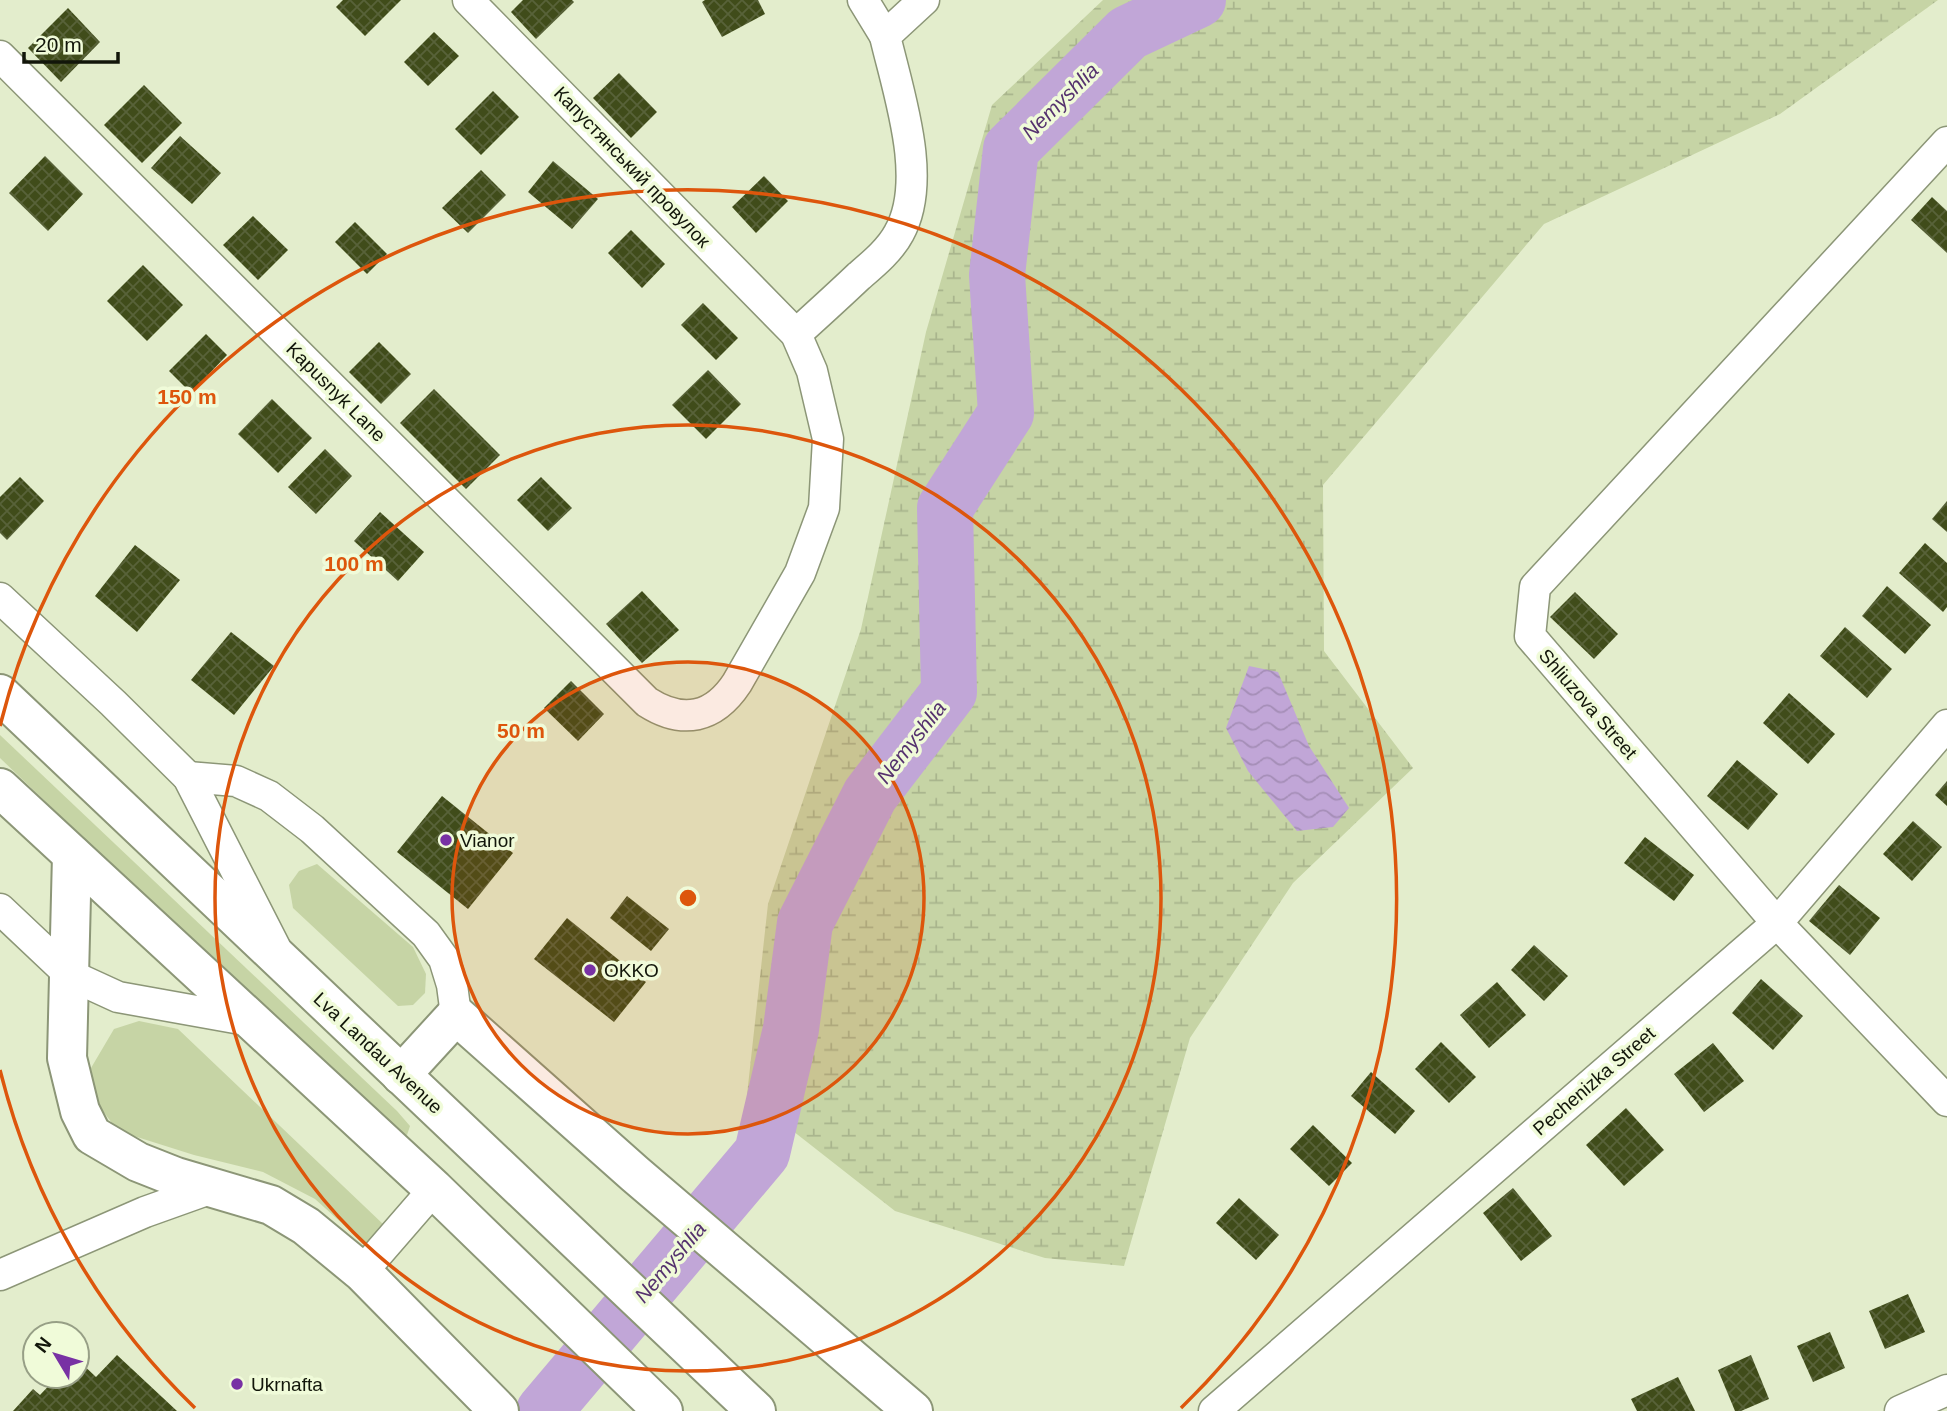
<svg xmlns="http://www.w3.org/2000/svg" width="1947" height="1411" viewBox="0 0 1947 1411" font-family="Arial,sans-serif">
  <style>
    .green { fill: #c6d4a5 }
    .wetland { fill: url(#wetland-marsh) }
    .water { fill: url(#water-waves) }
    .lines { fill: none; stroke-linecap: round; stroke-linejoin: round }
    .river { stroke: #c1a6d7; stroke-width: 56 }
    .building { fill: url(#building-cross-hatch) }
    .street-casing { stroke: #8c9677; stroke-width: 33 }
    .secondary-casing { stroke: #8c9677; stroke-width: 42 }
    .primary-casing { stroke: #8c9677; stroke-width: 42 }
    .street { stroke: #fff; stroke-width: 30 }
    .secondary { stroke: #fff; stroke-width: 38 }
    .primary { stroke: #fff; stroke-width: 38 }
    .ring { fill: none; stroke: #dd560c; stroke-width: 3.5 }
    .poi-dot { fill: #7831a4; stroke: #f0fbd9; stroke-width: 2.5 }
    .labels { text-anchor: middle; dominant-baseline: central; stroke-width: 7; stroke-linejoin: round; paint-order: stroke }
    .street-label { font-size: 19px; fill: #12160a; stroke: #f0fbd9 }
    .poi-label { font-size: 19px; fill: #12160a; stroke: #f0fbd9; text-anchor: start }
    .water-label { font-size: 21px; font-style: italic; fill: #55326e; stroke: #f0fbd9 }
    .centre { fill: #dd560c; stroke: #f0fbd9; stroke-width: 3.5 }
    .ring-label { font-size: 21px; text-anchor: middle; font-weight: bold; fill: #dd560c; stroke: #f0fbd9; stroke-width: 7; stroke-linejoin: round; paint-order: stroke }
  </style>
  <defs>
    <pattern id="wetland-marsh" width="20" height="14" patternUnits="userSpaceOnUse" patternTransform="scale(1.75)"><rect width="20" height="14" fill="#c6d4a5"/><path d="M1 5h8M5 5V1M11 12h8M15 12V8" fill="none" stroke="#a9b58d"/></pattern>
    <pattern id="water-waves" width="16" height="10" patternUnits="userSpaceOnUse" patternTransform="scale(1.75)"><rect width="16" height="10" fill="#c1a6d7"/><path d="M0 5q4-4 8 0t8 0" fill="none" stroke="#a58eb7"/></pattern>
    <pattern id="building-cross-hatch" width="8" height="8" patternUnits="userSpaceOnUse" patternTransform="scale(1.75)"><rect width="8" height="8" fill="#404c1a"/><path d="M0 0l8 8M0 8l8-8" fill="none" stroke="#586239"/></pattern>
  </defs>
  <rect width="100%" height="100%" fill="#e3edcc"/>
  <g class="green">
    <path d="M 0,735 L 397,1111 L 410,1126 L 407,1135 L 396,1133 L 320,1065 L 0,758 Z"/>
    <path d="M 317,864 L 413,947 L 426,974 L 425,993 L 413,1005 L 398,1006 L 293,908 L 289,885 L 299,871 Z"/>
    <path d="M 139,1021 L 178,1029 L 384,1225 L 365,1244 L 315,1199 L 263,1172 L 194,1155 L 118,1131 L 93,1098 L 91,1068 L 114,1029 Z"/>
  </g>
  <path class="wetland" d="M 1103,0 L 1938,0 L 1780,114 L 1544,224 L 1323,485 L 1324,651 L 1413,768 L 1293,883 L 1190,1038 L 1124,1266 L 1045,1258 L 895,1211 L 747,1095 L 768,904 L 861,629 L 926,332 L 992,105 Z"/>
  <path class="water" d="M 1249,666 L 1278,672 L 1309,746 L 1349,808 L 1333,827 L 1297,831 L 1248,771 L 1226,728 Z"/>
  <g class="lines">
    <path class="river" d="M 544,1411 L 762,1153 L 791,1029 L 805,923 L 870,795 L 949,692 L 945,508 L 1006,413 L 997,275 L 1011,149 L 1128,33 L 1198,0"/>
  </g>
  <g class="building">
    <path d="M 343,0 L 401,0 L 365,36 L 336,7 Z"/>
    <path d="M 523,0 L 572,0 L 574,2 L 536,39 L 511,12 Z"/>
    <path d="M 705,0 L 758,0 L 765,14 L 722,37 L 702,2 Z"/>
    <path d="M 68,8 L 100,42 L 61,82 L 28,48 Z"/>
    <path d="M 434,32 L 459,56 L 428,86 L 404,62 Z"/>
    <path d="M 619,73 L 657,112 L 631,138 L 593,98 Z"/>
    <path d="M 144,85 L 182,123 L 142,163 L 104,125 Z"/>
    <path d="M 493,91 L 519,117 L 481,155 L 455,129 Z"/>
    <path d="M 180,136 L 221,173 L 192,204 L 151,168 Z"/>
    <path d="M 45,156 L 83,194 L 48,231 L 9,193 Z"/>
    <path d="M 553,161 L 598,199 L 572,229 L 528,192 Z"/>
    <path d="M 481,170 L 506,195 L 468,233 L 442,208 Z"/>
    <path d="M 764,176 L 788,201 L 756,233 L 732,207 Z"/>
    <path d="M 1932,197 L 1947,211 L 1947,253 L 1911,220 Z"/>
    <path d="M 253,216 L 288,250 L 258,280 L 223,245 Z"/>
    <path d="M 355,222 L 387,254 L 367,274 L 335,242 Z"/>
    <path d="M 631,230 L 665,264 L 642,288 L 608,253 Z"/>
    <path d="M 143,265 L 183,305 L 147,341 L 107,301 Z"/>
    <path d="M 703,303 L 738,338 L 716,360 L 681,325 Z"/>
    <path d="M 206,334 L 227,355 L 191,393 L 169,371 Z"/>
    <path d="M 379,342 L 411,374 L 381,404 L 349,372 Z"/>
    <path d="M 708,370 L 741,404 L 706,439 L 672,405 Z"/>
    <path d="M 434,389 L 500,455 L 466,489 L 400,423 Z"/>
    <path d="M 272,399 L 312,438 L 278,473 L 238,434 Z"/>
    <path d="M 325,449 L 352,476 L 316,514 L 288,487 Z"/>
    <path d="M 20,477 L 44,501 L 7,540 L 0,533 L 0,497 Z"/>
    <path d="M 541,477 L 572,508 L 548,531 L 517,500 Z"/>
    <path d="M 1947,501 L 1947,532 L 1932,519 Z"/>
    <path d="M 380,512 L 424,552 L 398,581 L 354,541 Z"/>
    <path d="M 1925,543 L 1947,563 L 1947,607 L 1943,612 L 1899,573 Z"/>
    <path d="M 135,545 L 180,580 L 137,632 L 95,596 Z"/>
    <path d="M 1887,586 L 1931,625 L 1905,654 L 1862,616 Z"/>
    <path d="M 642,591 L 679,630 L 642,663 L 606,624 Z"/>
    <path d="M 1575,592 L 1618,634 L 1594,659 L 1550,617 Z"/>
    <path d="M 1845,627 L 1892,669 L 1867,698 L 1820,656 Z"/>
    <path d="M 231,632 L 274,666 L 234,715 L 191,680 Z"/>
    <path d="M 571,681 L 604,714 L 578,741 L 544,708 Z"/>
    <path d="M 1789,693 L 1835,734 L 1808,764 L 1763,723 Z"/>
    <path d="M 1737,760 L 1778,794 L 1748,830 L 1707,796 Z"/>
    <path d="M 1947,781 L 1947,806 L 1935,795 Z"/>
    <path d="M 442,796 L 513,853 L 468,909 L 397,852 Z"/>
    <path d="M 1913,821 L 1942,847 L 1912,881 L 1883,854 Z"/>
    <path d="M 1645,837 L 1694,875 L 1674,901 L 1624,863 Z"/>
    <path d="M 1839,885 L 1880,918 L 1850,955 L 1809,921 Z"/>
    <path d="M 627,896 L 669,929 L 651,951 L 610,918 Z"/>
    <path d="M 567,918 L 646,982 L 614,1022 L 534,959 Z"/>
    <path d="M 1534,945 L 1568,976 L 1544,1001 L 1511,970 Z"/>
    <path d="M 1761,979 L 1803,1016 L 1773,1050 L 1732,1013 Z"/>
    <path d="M 1497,982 L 1526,1015 L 1489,1048 L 1460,1015 Z"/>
    <path d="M 1441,1042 L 1476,1077 L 1449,1103 L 1415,1069 Z"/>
    <path d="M 1713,1043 L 1744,1081 L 1704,1112 L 1674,1074 Z"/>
    <path d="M 1371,1072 L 1415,1111 L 1395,1134 L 1351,1096 Z"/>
    <path d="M 1626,1108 L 1664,1150 L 1624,1186 L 1586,1145 Z"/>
    <path d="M 1313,1125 L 1352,1163 L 1329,1186 L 1290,1149 Z"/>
    <path d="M 1513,1188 L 1552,1236 L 1521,1261 L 1483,1213 Z"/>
    <path d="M 1239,1198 L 1279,1235 L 1256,1260 L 1216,1223 Z"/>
    <path d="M 1908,1294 L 1925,1332 L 1885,1349 L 1869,1311 Z"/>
    <path d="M 1830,1332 L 1845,1368 L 1813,1382 L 1797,1346 Z"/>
    <path d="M 117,1355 L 177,1411 L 13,1411 L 33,1389 L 40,1395 L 58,1376 L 77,1376 L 77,1359 L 96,1377 Z"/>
    <path d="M 1751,1355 L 1769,1399 L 1741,1411 L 1735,1411 L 1718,1370 Z"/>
    <path d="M 1678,1377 L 1695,1411 L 1637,1411 L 1631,1399 Z"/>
  </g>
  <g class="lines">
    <defs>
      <g id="street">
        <path d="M 863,0 L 885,36"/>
        <path d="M 0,56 L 647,702 C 683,725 714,718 737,683 L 800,573 L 824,508 L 828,439 L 812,371 L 796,334 L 468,0"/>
        <path d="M 1947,142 L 1535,587 L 1530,636 L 1777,923 L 1947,1101"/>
        <path d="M 796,334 C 817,315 838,296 859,276 C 873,264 890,250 899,233 C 929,180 898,92 885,36 L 924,0"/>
        <path d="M 0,598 L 113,703 L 188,777 L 275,947"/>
        <path d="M 188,777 L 236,781 L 269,796 L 312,829 L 426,934 L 444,959 L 452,985 L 456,1015"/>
        <path d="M 0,909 L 70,975 L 118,997 L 252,1021"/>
        <path d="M 362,1272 L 434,1189"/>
        <path d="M 0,1275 L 145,1212 L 215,1187"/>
        <path d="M 1214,1411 L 1777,923 L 1947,725"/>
        <path d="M 1900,1411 L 1947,1390"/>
      </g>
      <g id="secondary">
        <path d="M 72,855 L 67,1058 L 80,1111 L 92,1135 L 138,1162 L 176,1177 L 271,1205 L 306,1226 L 362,1272 L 499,1411"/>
        <path d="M 401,1075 L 456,1015 L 635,1174 L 913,1411"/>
      </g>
      <g id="primary">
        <path d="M 0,694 L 756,1411"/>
        <path d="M 0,788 L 434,1189 L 663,1411"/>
      </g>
    </defs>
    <use href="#street" class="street-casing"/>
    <use href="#secondary" class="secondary-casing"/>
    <use href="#primary" class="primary-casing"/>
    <use href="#street" class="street"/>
    <use href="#secondary" class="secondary"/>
    <use href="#primary" class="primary"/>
  </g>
  <circle cx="688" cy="898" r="236" fill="#dd560c" fill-opacity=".12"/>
  <g class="ring">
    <circle cx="688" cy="898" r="236"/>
    <circle cx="688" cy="898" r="473"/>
    <path d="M195 1408A709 709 0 0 1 0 1070M0 726A709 709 0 1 1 1181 1408"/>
  </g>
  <g class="poi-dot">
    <circle cx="446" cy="840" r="7"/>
    <circle cx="590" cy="970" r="7"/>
    <circle cx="237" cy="1384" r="7"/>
  </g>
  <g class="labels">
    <g class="street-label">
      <text transform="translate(632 167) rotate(46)">Капустянський провулок</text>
      <text transform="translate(336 392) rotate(45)">Kapusnyk Lane</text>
      <text transform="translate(1588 704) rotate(49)">Shliuzova Street</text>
      <text transform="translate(378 1053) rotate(43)">Lva Landau Avenue</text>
      <text transform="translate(1594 1081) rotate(-41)">Pechenizka Street</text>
    </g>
    <g class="poi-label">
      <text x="460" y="840">Vianor</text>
      <text x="604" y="970">OKKO</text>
      <text x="251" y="1384">Ukrnafta</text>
    </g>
    <g class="water-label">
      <text transform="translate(1060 101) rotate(-45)">Nemyshlia</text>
      <text transform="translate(911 742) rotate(-52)">Nemyshlia</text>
      <text transform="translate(670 1262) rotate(-50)">Nemyshlia</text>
    </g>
  </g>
  <circle cx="688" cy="898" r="10" class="centre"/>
  <g class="ring-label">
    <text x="187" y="404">150 m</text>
    <text x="354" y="571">100 m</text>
    <text x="521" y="738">50 m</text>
  </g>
  <g transform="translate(56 1355) rotate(308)"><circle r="33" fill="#f0fbd9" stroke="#979f86" stroke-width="2"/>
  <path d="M0-5L12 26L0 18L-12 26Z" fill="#7831a4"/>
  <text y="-10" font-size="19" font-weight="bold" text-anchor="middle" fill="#12160a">N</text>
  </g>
  <path d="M24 52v10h94v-10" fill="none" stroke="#12160a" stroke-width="3.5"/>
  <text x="35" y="52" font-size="21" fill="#12160a" stroke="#f0fbd9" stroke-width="5" paint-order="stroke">20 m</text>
</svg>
